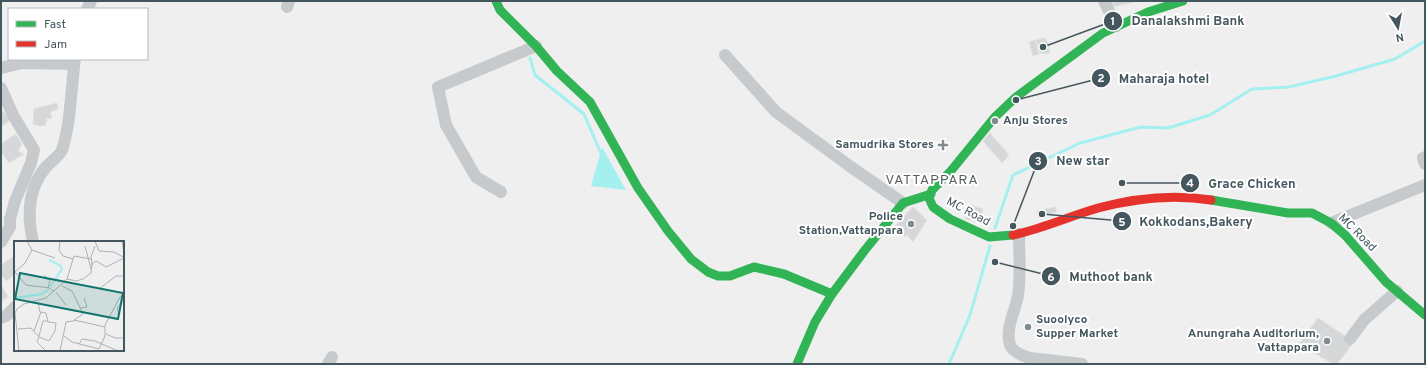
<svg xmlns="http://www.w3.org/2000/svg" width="1426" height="365" viewBox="0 0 1426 365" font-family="Overpass,sans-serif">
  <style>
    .water { fill: #a4f0f1 }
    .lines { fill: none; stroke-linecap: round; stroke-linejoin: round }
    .stream { stroke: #a4f0f1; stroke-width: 3 }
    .building { fill: #d6d7d8; stroke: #e1e1e2 }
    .street { stroke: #c7cacc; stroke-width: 12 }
    .fast { stroke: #30b455; stroke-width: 9 }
    .jam { stroke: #e5322d; stroke-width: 9 }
    .poi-dot { fill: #818c91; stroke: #fff; stroke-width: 1.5 }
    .labels { text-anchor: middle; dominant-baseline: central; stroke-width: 4; stroke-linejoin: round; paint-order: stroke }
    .poi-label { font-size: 12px; font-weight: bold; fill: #45575e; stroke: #fff; text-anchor: end }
    .street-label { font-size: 12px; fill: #45575e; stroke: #fff }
    .quarter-label { font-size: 14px; letter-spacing: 1px; fill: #5b6164; stroke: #fff }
    .inset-river { fill: none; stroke: #a4f0f1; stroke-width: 2 }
    .inset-road { fill: none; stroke: #acb2b5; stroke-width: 1 }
    .view { fill: #0f766e; fill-opacity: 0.15; stroke: #0f766e; stroke-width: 2 }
    .inset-edge { fill: none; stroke: #45575e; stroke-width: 2 }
    .leader { fill: none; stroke: #45575e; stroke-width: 1.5 }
    .callout-dot { fill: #45575e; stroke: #fff; stroke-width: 1.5 }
    .mark-label { font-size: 12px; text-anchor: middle; font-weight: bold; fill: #fff }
    .callout-label { font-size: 13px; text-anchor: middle; font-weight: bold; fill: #45575e; stroke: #fff; stroke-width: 4; stroke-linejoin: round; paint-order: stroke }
  </style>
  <rect width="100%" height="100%" fill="#f0efef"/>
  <path class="water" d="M 602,147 L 626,190 L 591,186 Z"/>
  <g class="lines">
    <g class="stream">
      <path d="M 530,58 L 535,75 L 584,114 L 602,156"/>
      <path d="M 995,228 L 1013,175 L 1080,143 L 1141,127 L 1168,128 L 1210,115 L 1252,89 L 1289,87 L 1336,76 L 1395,59 L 1425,41"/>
      <path d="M 949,364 L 970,315 L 990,246"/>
    </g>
  </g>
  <g class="building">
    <path d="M 1111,1 L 1133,1 L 1134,2 L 1113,7 Z"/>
    <path d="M 1044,38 L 1047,41 L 1050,53 L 1046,54 L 1040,53 L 1036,40 Z"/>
    <path d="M 1035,40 L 1039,54 L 1033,56 L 1029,42 Z"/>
    <path d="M 57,103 L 58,109 L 50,112 L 52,118 L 46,119 L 47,122 L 45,123 L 46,125 L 40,126 L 33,124 L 34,109 Z"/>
    <path d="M 1,109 L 10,120 L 1,127 Z"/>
    <path d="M 990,133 L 1009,155 L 1002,163 L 983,141 Z"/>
    <path d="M 16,134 L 22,144 L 18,151 L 24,154 L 9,163 L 1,151 L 1,144 Z"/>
    <path d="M 969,205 L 983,209 L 979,222 L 965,219 Z"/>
    <path d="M 913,207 L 924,217 L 923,218 L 927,220 L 913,242 L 906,234 L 905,237 L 894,227 Z"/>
    <path d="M 1055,207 L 1057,212 L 1038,217 L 1037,211 Z"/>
    <path d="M 13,257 L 15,260 L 15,276 L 14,275 L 6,281 L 1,274 L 1,265 Z"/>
    <path d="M 1,285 L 8,297 L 1,301 Z"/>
    <path d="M 1318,318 L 1354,342 L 1337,364 L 1333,364 L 1299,344 Z"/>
  </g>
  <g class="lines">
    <g class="street">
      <path d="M 1104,1 L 1116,26"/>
      <path d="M 287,7 L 289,1"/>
      <path d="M 87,9 L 91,1"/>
      <path d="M 725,55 L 776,112 L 851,167 L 903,203"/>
      <path d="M 1,68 L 23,63 L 74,64"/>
      <path d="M 1,88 L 13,115 L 34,150 L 31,163 L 15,201 L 10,219 L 10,227 L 1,242"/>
      <path d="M 1425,157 L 1423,158 L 1425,164"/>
      <path d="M 501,192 L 476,177 L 446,125 L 438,87 L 536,46"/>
      <path d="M 1331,223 L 1425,185"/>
      <path d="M 1019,234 C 1019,254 1021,275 1018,296 C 1015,311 1005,329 1010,345 C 1013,352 1023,356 1030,358 L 1082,364"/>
      <path d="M 33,242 C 27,216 28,188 46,167 C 50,163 61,154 62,150 C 71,123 71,87 75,59"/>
      <path d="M 1,318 L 6,316 L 15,307"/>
      <path d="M 1350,339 L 1364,320 L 1397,291"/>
      <path d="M 328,364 L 332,357"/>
    </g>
    <g class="fast">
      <path d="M 496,1 L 500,10 L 536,46 L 557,71 L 590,102 L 638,188 L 668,231 L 691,259 L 708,272 L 718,276 L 730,276 L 754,267 L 784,274 L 832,294"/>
      <path d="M 1211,200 L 1288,213 L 1312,213 L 1331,223 L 1345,235 L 1386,282 L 1425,315"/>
      <path d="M 1013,235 L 989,237 L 950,219 L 933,207 L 929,198 L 932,190 L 950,172 L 994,118 L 1016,97 L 1103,33 L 1148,12 L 1183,1"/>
      <path d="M 797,364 L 815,322 L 832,294 L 865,250 L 903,203 L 931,194"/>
    </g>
    <path class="jam" d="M 1013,235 C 1042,229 1070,216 1098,208 C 1135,198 1174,194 1211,200"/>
  </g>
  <g class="poi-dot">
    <circle cx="995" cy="121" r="4"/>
    <path d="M941 139h4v4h4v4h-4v4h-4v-4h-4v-4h4z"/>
    <circle cx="911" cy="224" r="4"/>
    <circle cx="1028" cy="327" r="4"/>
    <circle cx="1327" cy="341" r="4"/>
  </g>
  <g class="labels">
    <g class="poi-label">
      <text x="1003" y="121" text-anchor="start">Anju Stores</text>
      <text x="934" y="145">Samudrika Stores</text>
      <text x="903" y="217">Police<tspan x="903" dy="14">Station,Vattappara</tspan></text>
      <text x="1036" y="320" text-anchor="start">Suoolyco<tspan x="1036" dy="14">Supper Market</tspan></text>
      <text x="1319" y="334">Anungraha Auditorium,<tspan x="1319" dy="14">Vattappara</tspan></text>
    </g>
    <g class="street-label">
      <text transform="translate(968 212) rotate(28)">MC Road</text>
      <text transform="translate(1357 233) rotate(45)">MC Road</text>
    </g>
    <g class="quarter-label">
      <text x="932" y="180">VATTAPPARA</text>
    </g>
  </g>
  <g transform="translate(14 241)">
    <rect width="110" height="110" fill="#f0efef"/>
    <path class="inset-river" d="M 35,19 L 46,24 L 48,28 L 36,46M 0,57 L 28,53 L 35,48"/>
    <path class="inset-road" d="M 13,0 L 18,9 L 41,17M 46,0 L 45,9 L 49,15 L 59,18 L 53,38M 81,0 L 85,10 L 100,11 L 109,16M 108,0 L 110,12M 71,5 L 77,28M 59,18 L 60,15 L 77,18M 78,24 L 77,16 L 81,5M 0,30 L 12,44 L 36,47 L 40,51M 1,31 L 11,22 L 18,9M 32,34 L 30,37 L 36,39 L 34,47M 85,48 L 102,35 L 110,35M 42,51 L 52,64M 66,67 L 73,66 L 70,57M 105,73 L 103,67 L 110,59M 60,79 L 91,86M 4,88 L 17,87 L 25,96 L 35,100 L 41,90 L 42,82 L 34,81 L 32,72 L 26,71 L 24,61M 20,90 L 27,71M 92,93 L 101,97 L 110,97M 25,95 L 29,80 L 34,80M 50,95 L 58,101 L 85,108 L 91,95 L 91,84 L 106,56 L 110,55M 25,96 L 23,101 L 32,110M 65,103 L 68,98 L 81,100 L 104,110M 5,110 L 1,72 L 3,68 L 10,63 L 32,57 L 53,38 L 62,40 L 69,38 L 77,32 L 78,23 L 82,20 L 92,26 L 110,17M 46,110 L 52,81 L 59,80 L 69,73 L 58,50 L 48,45"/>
    <path class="view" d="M 6,32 L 109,52 L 104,78 L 1,58 Z"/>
    <rect width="110" height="110" class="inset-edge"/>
  </g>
  <path class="leader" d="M1043 47L1113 21M1016 100L1101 78M1013 226L1038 161M1122 183L1190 183M1042 214L1122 221M995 262L1051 276"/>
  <g class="callout-dot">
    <circle cx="1043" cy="47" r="4"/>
    <circle cx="1016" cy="100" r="4"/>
    <circle cx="1013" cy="226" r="4"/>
    <circle cx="1122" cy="183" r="4"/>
    <circle cx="1042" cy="214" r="4"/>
    <circle cx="995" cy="262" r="4"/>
    <circle cx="1113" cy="21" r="10"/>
    <circle cx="1101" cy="78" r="10"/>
    <circle cx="1038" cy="161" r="10"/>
    <circle cx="1190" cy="183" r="10"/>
    <circle cx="1122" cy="221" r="10"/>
    <circle cx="1051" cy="276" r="10"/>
  </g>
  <g class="mark-label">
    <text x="1113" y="25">1</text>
    <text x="1101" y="82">2</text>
    <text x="1038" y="165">3</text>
    <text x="1190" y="187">4</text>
    <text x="1122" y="226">5</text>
    <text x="1051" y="281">6</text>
  </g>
  <g class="callout-label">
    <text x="1188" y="25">Danalakshmi Bank</text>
    <text x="1164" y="83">Maharaja hotel</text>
    <text x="1083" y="165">New star</text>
    <text x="1252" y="188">Grace Chicken</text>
    <text x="1196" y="226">Kokkodans,Bakery</text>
    <text x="1111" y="281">Muthoot bank</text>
  </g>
  <rect width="1426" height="365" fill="none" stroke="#45575e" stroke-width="4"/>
  <rect x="8" y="8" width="140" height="52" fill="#ffffff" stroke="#b5bcbf"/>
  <rect x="16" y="21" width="20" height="6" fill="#30b455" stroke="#b5bcbf"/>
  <text x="44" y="28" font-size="12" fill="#45575e">Fast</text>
  <rect x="16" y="41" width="20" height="6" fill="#e5322d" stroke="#b5bcbf"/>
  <text x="44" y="48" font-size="12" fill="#45575e">Jam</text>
  <g transform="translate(1398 28) rotate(169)" stroke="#ffffff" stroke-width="3" paint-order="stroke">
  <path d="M0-3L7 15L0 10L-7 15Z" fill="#45575e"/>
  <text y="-6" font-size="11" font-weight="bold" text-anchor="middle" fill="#45575e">N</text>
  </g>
</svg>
